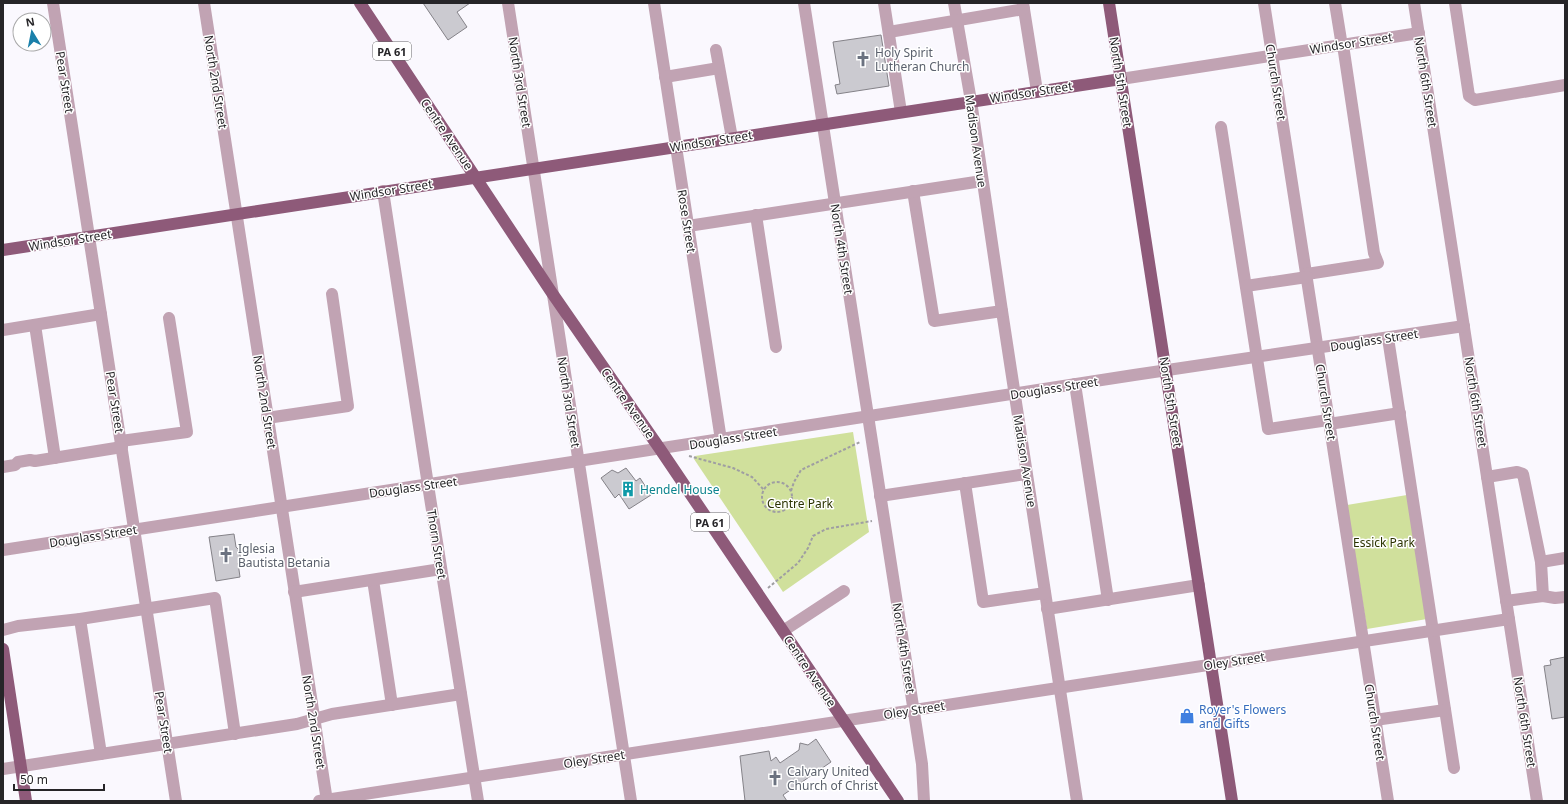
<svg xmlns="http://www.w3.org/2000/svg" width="1568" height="804" font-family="'Noto Sans',sans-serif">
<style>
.green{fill:#d0e09c}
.building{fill:#cbcad0;stroke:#848288}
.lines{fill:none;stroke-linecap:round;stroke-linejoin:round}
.path{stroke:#9f9ea2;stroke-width:2;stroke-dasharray:3 2;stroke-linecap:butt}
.minor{stroke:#c1a3b3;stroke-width:12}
.major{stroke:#8e5a79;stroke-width:12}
.labels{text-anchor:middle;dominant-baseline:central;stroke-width:3;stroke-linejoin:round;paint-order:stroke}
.shield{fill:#fff;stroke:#676668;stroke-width:1}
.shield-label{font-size:11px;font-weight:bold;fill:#262528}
.street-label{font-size:12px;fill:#262528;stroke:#fff}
.worship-label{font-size:12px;fill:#5b616d;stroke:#fff;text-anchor:start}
.culture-label{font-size:12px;fill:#0d838f;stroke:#fff;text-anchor:start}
.park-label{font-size:12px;fill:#2b3300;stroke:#fff}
.shop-label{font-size:12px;fill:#366cbe;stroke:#fff;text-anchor:start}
</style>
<rect width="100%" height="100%" fill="#faf8fe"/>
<!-- green -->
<g class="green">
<polygon points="853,432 869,532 783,592 694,459 695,456"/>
<polygon points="1407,495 1427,619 1367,629 1347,505"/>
</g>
<!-- building -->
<g class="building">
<polygon points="423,3 470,3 457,12 467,27 448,40"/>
<polygon points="881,35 889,86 837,94 835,85 840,84 833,42"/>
<polygon points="626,468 636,481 640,478 651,495 629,509 619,494 615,498 601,478 612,470 618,473"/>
<polygon points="234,534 236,547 239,550 241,560 238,563 240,577 216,581 209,537"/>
<polygon points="1565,657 1565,717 1552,719 1544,666 1551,665 1550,660"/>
<polygon points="816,739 831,762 783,795 787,801 745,801 740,756 769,751 771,761 776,757 780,763 799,750 800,743 808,745"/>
</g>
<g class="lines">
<!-- path -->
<g class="path">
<polyline points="689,456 733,468 752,477 764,490"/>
<circle cx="777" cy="497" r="15"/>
<polyline points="791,491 794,482 801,470 860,442"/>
<polyline points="768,588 798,563 808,548 813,536 826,529 872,521"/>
</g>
<!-- minor -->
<g class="minor">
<polyline points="53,3 176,801"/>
<polyline points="204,3 327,801"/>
<polyline points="508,3 631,801"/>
<polyline points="654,3 721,440"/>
<polyline points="804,3 922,764 924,801"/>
<polyline points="884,3 901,112"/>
<polyline points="954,3 971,101 1002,311 1077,801"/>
<polyline points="1023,3 1037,91"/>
<polyline points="1264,3 1388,801"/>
<polyline points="1414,3 1537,801"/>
<polyline points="1455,3 1469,96 1475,100 1565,85"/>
<polyline points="889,32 1024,9"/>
<polyline points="716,50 732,138"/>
<polyline points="665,77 719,68"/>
<polyline points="1121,79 1419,33"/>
<polyline points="1221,127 1268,429 1328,420"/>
<polyline points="383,191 428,485 478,801"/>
<polyline points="913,191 934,321 1002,311"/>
<polyline points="756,215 776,347"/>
<polyline points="688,226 982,181"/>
<polyline points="1307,274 1378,263 1374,253 1343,45 1341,40 1335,3"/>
<polyline points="1246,286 1307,277"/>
<polyline points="35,325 55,458"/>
<polyline points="3,330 101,314"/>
<polyline points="1388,338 1454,768"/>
<polyline points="1075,384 1108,600"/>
<polyline points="267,418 348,406 332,294"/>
<polyline points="1329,424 1400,413"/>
<polyline points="121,441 187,432 169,318"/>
<polyline points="3,467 15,465 18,462 30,460 35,461 122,447"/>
<polyline points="1487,477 1517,472 1523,474 1541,562 1543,596 1506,601"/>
<polyline points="965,483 983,602 1045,593"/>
<polyline points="880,496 1026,474"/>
<polyline points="3,550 1134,375 1464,326"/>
<polyline points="1541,562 1565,558"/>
<polyline points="373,580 392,705"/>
<polyline points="294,592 441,569"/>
<polyline points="1543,596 1555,598 1565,597"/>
<polyline points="1047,609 1199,585"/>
<polyline points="80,619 101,754"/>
<polyline points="3,630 18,626 80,619 215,598 235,734"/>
<polyline points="783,631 844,591"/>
<polyline points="1375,720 1445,710"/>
<polyline points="3,769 297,724 332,714 461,694"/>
<polyline points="319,801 1509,619"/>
</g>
<!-- major -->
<g class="major">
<polyline points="360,3 552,293 660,449 898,801"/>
<polyline points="1109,3 1232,801"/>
<polyline points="3,250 1121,79"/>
<polyline points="3,649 26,801"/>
</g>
</g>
<!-- icons -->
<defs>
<g id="church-bare" transform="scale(1.2)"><path d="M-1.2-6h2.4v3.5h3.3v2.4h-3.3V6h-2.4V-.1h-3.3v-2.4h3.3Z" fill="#6b7280" stroke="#fff" stroke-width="2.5" paint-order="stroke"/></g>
<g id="building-bare" transform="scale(1.2)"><path d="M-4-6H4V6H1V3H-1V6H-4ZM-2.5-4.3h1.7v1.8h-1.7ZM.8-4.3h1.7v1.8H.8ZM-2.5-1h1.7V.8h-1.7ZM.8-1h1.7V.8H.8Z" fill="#0f9aa8" stroke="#fff" stroke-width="2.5" paint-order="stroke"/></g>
<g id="shop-bare" transform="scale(1.2)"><path d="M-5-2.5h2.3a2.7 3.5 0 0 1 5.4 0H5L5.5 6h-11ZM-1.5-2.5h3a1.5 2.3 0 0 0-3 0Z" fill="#3f7fe0" stroke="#fff" stroke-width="2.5" paint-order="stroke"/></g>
</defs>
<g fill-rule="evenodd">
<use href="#church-bare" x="863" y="59"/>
<use href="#building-bare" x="628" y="489"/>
<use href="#church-bare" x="226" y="555"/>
<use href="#shop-bare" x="1187" y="716"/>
<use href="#church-bare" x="775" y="778"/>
</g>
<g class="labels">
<!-- shield labels -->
<g class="shield">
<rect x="373" y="42" width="38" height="18" rx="3"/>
<rect x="691" y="513" width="38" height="18" rx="3"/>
</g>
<g class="shield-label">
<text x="392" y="51">PA 61</text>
<text x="710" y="522">PA 61</text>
</g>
<!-- street labels -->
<g class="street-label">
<text transform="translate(1351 43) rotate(-9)">Windsor Street</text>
<text transform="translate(65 82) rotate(81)">Pear Street</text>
<text transform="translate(216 82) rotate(81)">North 2nd Street</text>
<text transform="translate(520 82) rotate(81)">North 3rd Street</text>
<text transform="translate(1121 82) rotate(81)">North 5th Street</text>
<text transform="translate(1276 82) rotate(81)">Church Street</text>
<text transform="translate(1426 82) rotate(81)">North 6th Street</text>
<text transform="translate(1031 92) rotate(-9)">Windsor Street</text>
<text transform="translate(447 134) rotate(56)">Centre Avenue</text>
<text transform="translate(711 141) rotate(-9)">Windsor Street</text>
<text transform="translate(976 141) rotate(82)">Madison Avenue</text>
<text transform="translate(391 190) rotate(-9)">Windsor Street</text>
<text transform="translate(687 221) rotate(81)">Rose Street</text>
<text transform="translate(70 240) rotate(-9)">Windsor Street</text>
<text transform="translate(842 249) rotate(81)">North 4th Street</text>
<text transform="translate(1374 340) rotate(-9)">Douglass Street</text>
<text transform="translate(1054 388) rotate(-9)">Douglass Street</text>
<text transform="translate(115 402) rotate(81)">Pear Street</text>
<text transform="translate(265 402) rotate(81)">North 2nd Street</text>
<text transform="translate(569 402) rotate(81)">North 3rd Street</text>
<text transform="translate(1171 402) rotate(81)">North 5th Street</text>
<text transform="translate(1326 402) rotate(81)">Church Street</text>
<text transform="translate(1476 402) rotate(81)">North 6th Street</text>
<text transform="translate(628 403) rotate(55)">Centre Avenue</text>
<text transform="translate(733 438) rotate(-9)">Douglass Street</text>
<text transform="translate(1025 461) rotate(81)">Madison Avenue</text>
<text transform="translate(413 487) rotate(-8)">Douglass Street</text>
<text transform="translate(93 536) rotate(-9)">Douglass Street</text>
<text transform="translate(437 544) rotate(81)">Thorn Street</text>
<text transform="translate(904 648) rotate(81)">North 4th Street</text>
<text transform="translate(1234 661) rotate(-9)">Oley Street</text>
<text transform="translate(810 671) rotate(56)">Centre Avenue</text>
<text transform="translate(914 710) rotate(-9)">Oley Street</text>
<text transform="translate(164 722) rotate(81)">Pear Street</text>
<text transform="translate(314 722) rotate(81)">North 2nd Street</text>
<text transform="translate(1375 722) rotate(81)">Church Street</text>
<text transform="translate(1525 722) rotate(81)">North 6th Street</text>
<text transform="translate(594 759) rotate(-9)">Oley Street</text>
</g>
<!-- worship labels -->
<g class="worship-label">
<text x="875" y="52">Holy Spirit<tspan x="875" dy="14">Lutheran Church</tspan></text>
<text x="238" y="548">Iglesia<tspan x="238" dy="14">Bautista Betania</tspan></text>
<text x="787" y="771">Calvary United<tspan x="787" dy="14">Church of Christ</tspan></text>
</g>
<!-- culture labels -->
<g class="culture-label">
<text x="640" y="489">Hendel House</text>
</g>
<!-- park labels -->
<g class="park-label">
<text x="800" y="503">Centre Park</text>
<text x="1384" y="542">Essick Park</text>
</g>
<!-- shop labels -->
<g class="shop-label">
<text x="1199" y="709">Royer's Flowers<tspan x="1199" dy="14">and Gifts</tspan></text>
</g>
</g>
<!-- border -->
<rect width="1568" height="804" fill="none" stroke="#262528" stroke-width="8"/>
<!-- north arrow -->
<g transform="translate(32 32) rotate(350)"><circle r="19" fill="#ffffff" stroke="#a8a8a9"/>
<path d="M0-3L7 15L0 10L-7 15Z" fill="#1a80aa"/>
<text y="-6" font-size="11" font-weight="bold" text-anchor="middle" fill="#262528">N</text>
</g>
<!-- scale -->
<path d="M14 784v6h90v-6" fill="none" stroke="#262528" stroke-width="2"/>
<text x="20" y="784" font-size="12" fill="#262528" stroke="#ffffff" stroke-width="3" paint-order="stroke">50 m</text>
</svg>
